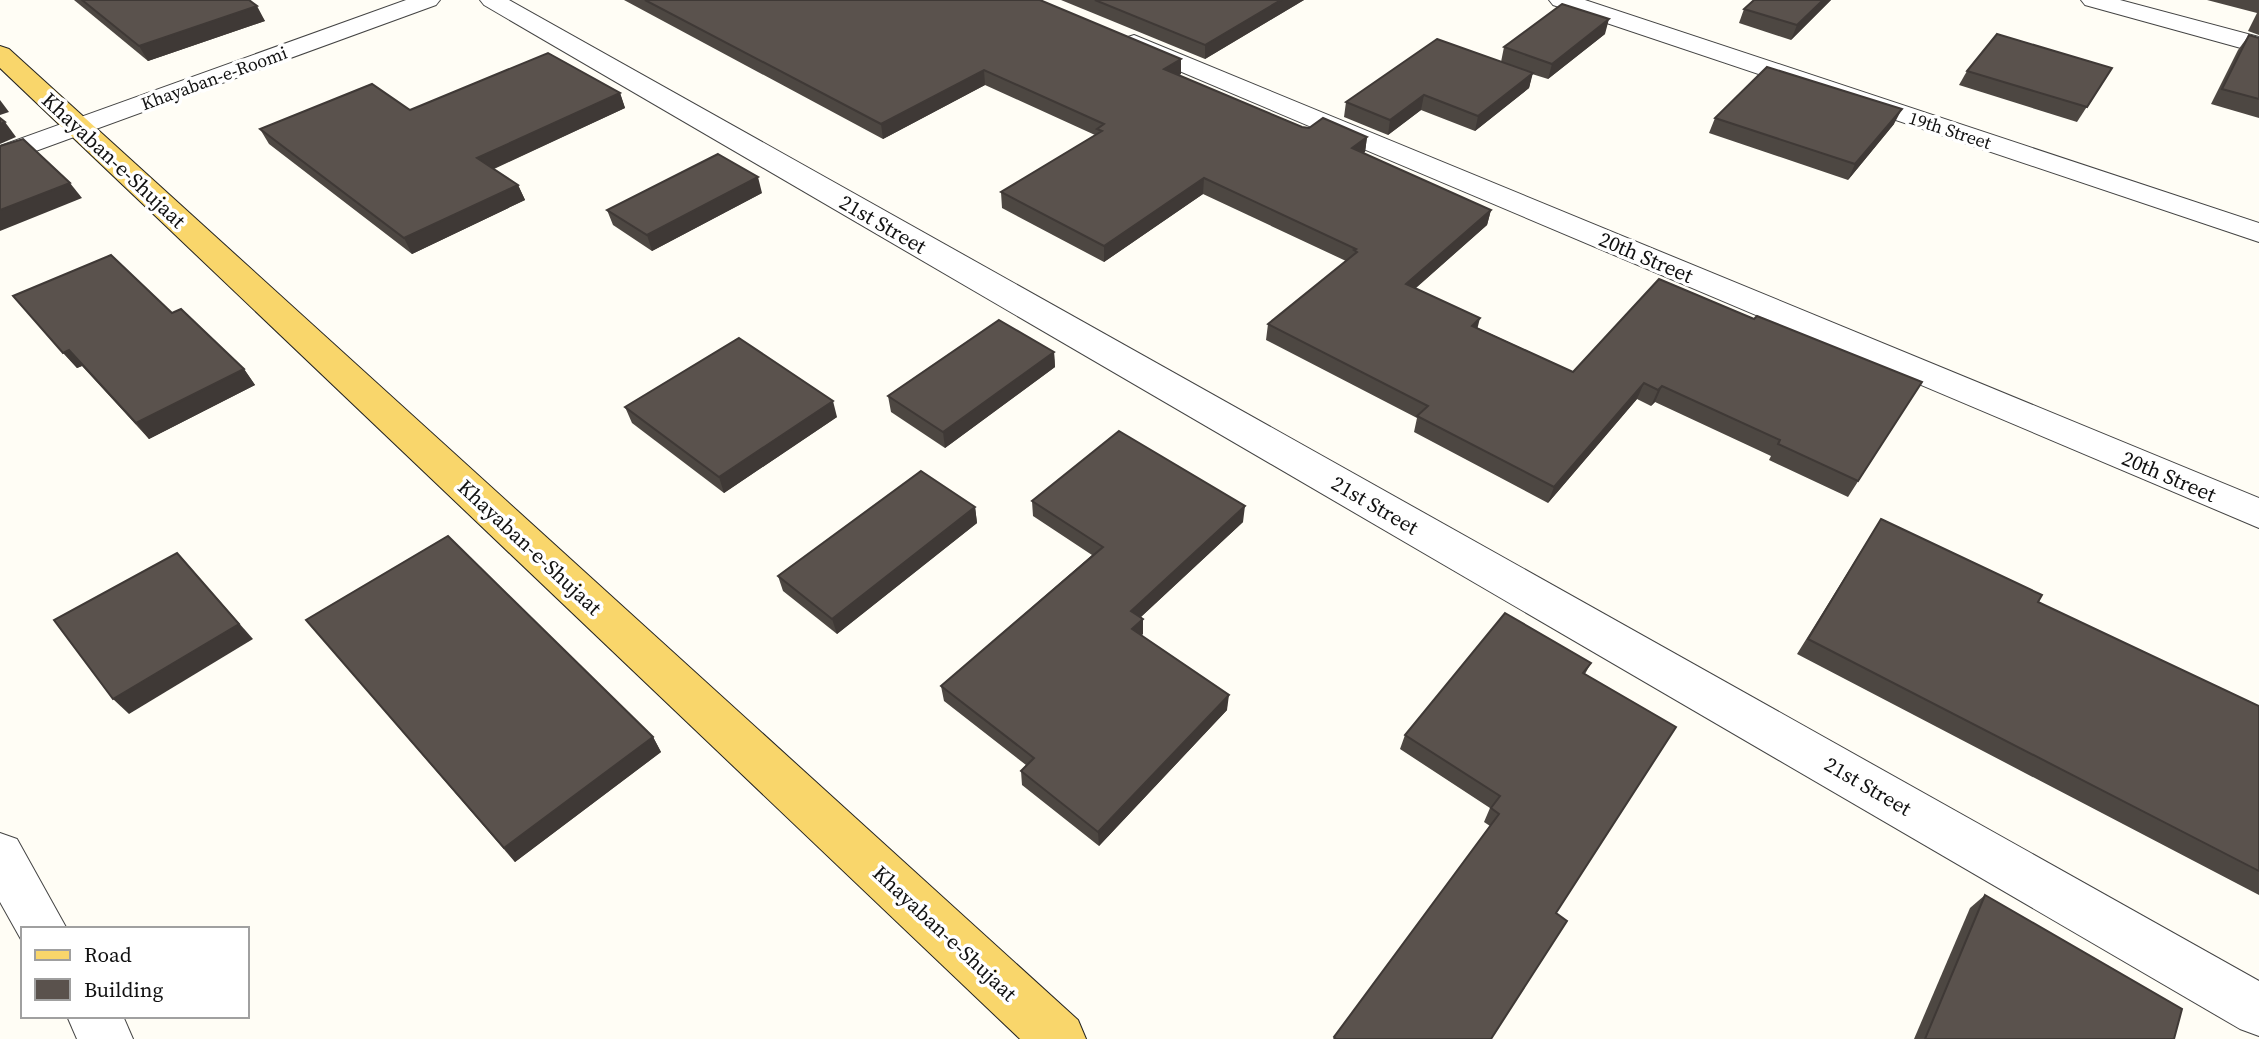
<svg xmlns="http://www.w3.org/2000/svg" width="2259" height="1039" font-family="'Source Serif 4',serif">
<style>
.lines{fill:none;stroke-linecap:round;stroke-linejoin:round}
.minor-casing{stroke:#444;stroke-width:2}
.major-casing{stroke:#222;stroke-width:2}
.minor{fill:#fff;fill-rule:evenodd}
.major{fill:#f9d66b;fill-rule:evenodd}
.wall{fill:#4d4742}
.shaded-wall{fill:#3f3936}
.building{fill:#5a524d;stroke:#3f3936;stroke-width:2}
.labels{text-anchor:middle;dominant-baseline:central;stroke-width:7;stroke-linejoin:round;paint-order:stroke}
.far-street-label{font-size:18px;fill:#111;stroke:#fff}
.street-label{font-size:21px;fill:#111;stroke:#fff}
</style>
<rect width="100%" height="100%" fill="#fffdf5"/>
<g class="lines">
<!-- minor casing -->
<g class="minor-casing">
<g id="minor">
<polygon points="406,0 440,0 436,5 0,164 0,146"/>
<polygon points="480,0 509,0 2259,981 2259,1036 2240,1029 484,5"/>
<polygon points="1549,0 1585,0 2259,223 2259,242 1553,5"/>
<polygon points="2081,0 2120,0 2259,37 2259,53 2085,5"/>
<polygon points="1134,35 2259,498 2259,528 1125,48 1121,43 1125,38"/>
<polygon points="0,833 17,839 67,929 23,929 23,943 0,902"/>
<polygon points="67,1016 123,1016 133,1039 77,1039"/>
</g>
</g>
<!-- major casing -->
<g class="major-casing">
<polygon id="major" points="0,46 9,49 1078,1020 1086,1039 1020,1039 0,68"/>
</g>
<!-- minor -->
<use href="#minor" class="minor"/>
<!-- major -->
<use href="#major" class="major"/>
</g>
<!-- wall -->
<g class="wall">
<polygon points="74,0 249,0 265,21 148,61"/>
<polygon points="624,0 1040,0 1181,74 1178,75 1302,127 1367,137 1365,152 1363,153 1491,210 1487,225 1416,288 1478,328 1573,372 1754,319 1922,382 1848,497 1769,460 1771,456 1655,402 1651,406 1637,399 1548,503 1414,432 1417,418 1266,340 1268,324 1346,261 1203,194 1104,262 1002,208 1001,192 1095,135 985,85 883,139"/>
<polygon points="1061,0 1304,0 1205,59"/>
<polygon points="1754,0 1831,0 1791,40 1739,23 1744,9"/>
<polygon points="2207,0 2259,0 2259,35 2248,31 2257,13"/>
<polygon points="1605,34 1548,79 1532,74 1529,88 1475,131 1421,110 1388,135 1344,117 1346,102 1501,62 1504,47"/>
<polygon points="2249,35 2259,38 2259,118 2211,104 2238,50"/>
<polygon points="2112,68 2077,122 1959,85 1967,71"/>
<polygon points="620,93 625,108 494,169 518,185 525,200 412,254 269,144 260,129 410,110"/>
<polygon points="1715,118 1894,124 1848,180 1709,133"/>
<polygon points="762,193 652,251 613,225 607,210"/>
<polygon points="13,296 172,313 244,369 255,385 149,439 82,366 77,368"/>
<polygon points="1054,352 1055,367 945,448 891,412 888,396"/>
<polygon points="625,407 837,417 724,493 632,423"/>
<polygon points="1032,501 1243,522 1141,617 1143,619 1143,634 1141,635 1227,710 1099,846 1022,785 1021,771 1026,765 944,701 941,686 1092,555 1033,516"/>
<polygon points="975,507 977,523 837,634 783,591 778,576"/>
<polygon points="1881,519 2038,602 2259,706 2259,895 1797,654"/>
<polygon points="306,620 653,737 661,752 515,862"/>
<polygon points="1591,663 1585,674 1556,913 1491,1039 1333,1039 1490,826 1484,822 1490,808 1400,749 1405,735"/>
<polygon points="1985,895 2174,1039 1914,1039 1970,908"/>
</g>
<!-- shaded-wall -->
<g class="shaded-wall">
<polygon points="1281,0 1304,0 1205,59 1205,45"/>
<polygon points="1823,0 1831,0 1791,40 1797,25"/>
<polygon points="257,6 265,21 148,61 139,46"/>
<polygon points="1609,19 1605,34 1548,79 1552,64"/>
<polygon points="1181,59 1181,74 1164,84 1164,69"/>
<polygon points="984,70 985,85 883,139 881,124"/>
<polygon points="1533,73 1529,88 1475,131 1478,116"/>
<polygon points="620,93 625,108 484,173 477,158"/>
<polygon points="1424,95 1421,110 1388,135 1390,120"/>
<polygon points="0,100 9,112 0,115"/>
<polygon points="1902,109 1894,124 1848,180 1855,164"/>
<polygon points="5,122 16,137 0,144 0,124"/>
<polygon points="1367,137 1365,152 1349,164 1352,148"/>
<polygon points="758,177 762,193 652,251 647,235"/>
<polygon points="1204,178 1203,194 1104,262 1104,246"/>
<polygon points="70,183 82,198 0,231 0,210"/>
<polygon points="518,185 525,200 412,254 404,238"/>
<polygon points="1491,210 1487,225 1403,299 1406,284"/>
<polygon points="1480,318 1476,334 1472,326"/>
<polygon points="69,350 82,366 77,368 63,353"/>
<polygon points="1054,352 1055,367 945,448 943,432"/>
<polygon points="244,369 255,385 149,439 136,423"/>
<polygon points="1644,383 1637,399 1548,503 1554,487"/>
<polygon points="1662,386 1655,402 1651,406 1658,390"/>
<polygon points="833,401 837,417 724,493 719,477"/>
<polygon points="1245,506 1243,522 1131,626 1131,611"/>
<polygon points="975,507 977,523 837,634 832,619"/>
<polygon points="177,553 253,639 129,714 113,699"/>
<polygon points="1143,619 1143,634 1132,644 1132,629"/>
<polygon points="1229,695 1227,710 1099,846 1098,832"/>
<polygon points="653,737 661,752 515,862 504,848"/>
</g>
<!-- building -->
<g class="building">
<polygon points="82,0 249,0 257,6 139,46"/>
<polygon points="645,0 1040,0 1181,59 1164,69 1302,127 1309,128 1323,118 1367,137 1352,148 1491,210 1406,284 1480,318 1472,326 1573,372 1659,279 1754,319 1757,316 1922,382 1858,481 1778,444 1780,440 1662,386 1658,390 1644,383 1554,487 1417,416 1428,406 1268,324 1357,252 1354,250 1356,249 1204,178 1104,246 1001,192 1102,131 1097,129 1104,124 984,70 881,124"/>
<polygon points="1095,0 1281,0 1205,45"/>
<polygon points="1754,0 1823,0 1797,25 1744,9"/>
<polygon points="1562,4 1609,19 1552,64 1504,47"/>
<polygon points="1997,34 2112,68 2087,107 1967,71"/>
<polygon points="2249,35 2259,38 2259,99 2222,89"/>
<polygon points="1437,39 1533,73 1478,116 1424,95 1390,120 1346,102"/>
<polygon points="548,53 620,93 477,158 518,185 404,238 260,129 372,84 410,110"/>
<polygon points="1767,67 1902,109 1855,164 1715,118"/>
<polygon points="0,118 5,122 0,124"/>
<polygon points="23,139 70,183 0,210 0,146"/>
<polygon points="718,154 758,177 647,235 607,210"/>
<polygon points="111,255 172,313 181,309 244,369 136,423 69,350 63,353 13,296"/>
<polygon points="999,320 1054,352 943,432 888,396"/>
<polygon points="739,338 833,401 719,477 625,407"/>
<polygon points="1119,431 1245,506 1131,611 1143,619 1132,629 1229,695 1098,832 1021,771 1034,758 941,686 1103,547 1032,501"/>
<polygon points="921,471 975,507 832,619 778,576"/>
<polygon points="1881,519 2042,595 2038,602 2259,706 2259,871 1808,639"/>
<polygon points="448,536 653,737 504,848 306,620"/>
<polygon points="177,553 239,624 113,699 54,620"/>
<polygon points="1505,613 1591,663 1583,673 1676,727 1556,913 1567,921 1491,1039 1336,1039 1334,1037 1499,814 1491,808 1500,796 1405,735"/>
<polygon points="1985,895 2182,1009 2174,1039 1925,1039"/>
</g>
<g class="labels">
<!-- far-street labels -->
<g class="far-street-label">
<text transform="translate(214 78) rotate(-20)">Khayaban-e-Roomi</text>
<text transform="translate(1950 130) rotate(18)">19th Street</text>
</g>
<!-- street labels -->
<g class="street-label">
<text transform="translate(114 160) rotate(43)">Khayaban-e-Shujaat</text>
<text transform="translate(883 224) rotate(30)">21st Street</text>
<text transform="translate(1646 257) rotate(23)">20th Street</text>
<text transform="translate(2169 476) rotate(23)">20th Street</text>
<text transform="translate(1375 505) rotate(30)">21st Street</text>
<text transform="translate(530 547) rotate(43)">Khayaban-e-Shujaat</text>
<text transform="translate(1868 786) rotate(30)">21st Street</text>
<text transform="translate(945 933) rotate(43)">Khayaban-e-Shujaat</text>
</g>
</g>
<!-- legend -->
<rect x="21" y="927" width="228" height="91" fill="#ffffff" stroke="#a0a0a0" stroke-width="2"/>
<rect x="35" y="950" width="35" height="10" fill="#f9d66b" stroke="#a0a0a0" stroke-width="2"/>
<text x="84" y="962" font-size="21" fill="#111111">Road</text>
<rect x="35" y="979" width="35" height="21" fill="#5a524d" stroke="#a0a0a0" stroke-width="2"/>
<text x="84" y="997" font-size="21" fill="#111111">Building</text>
</svg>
